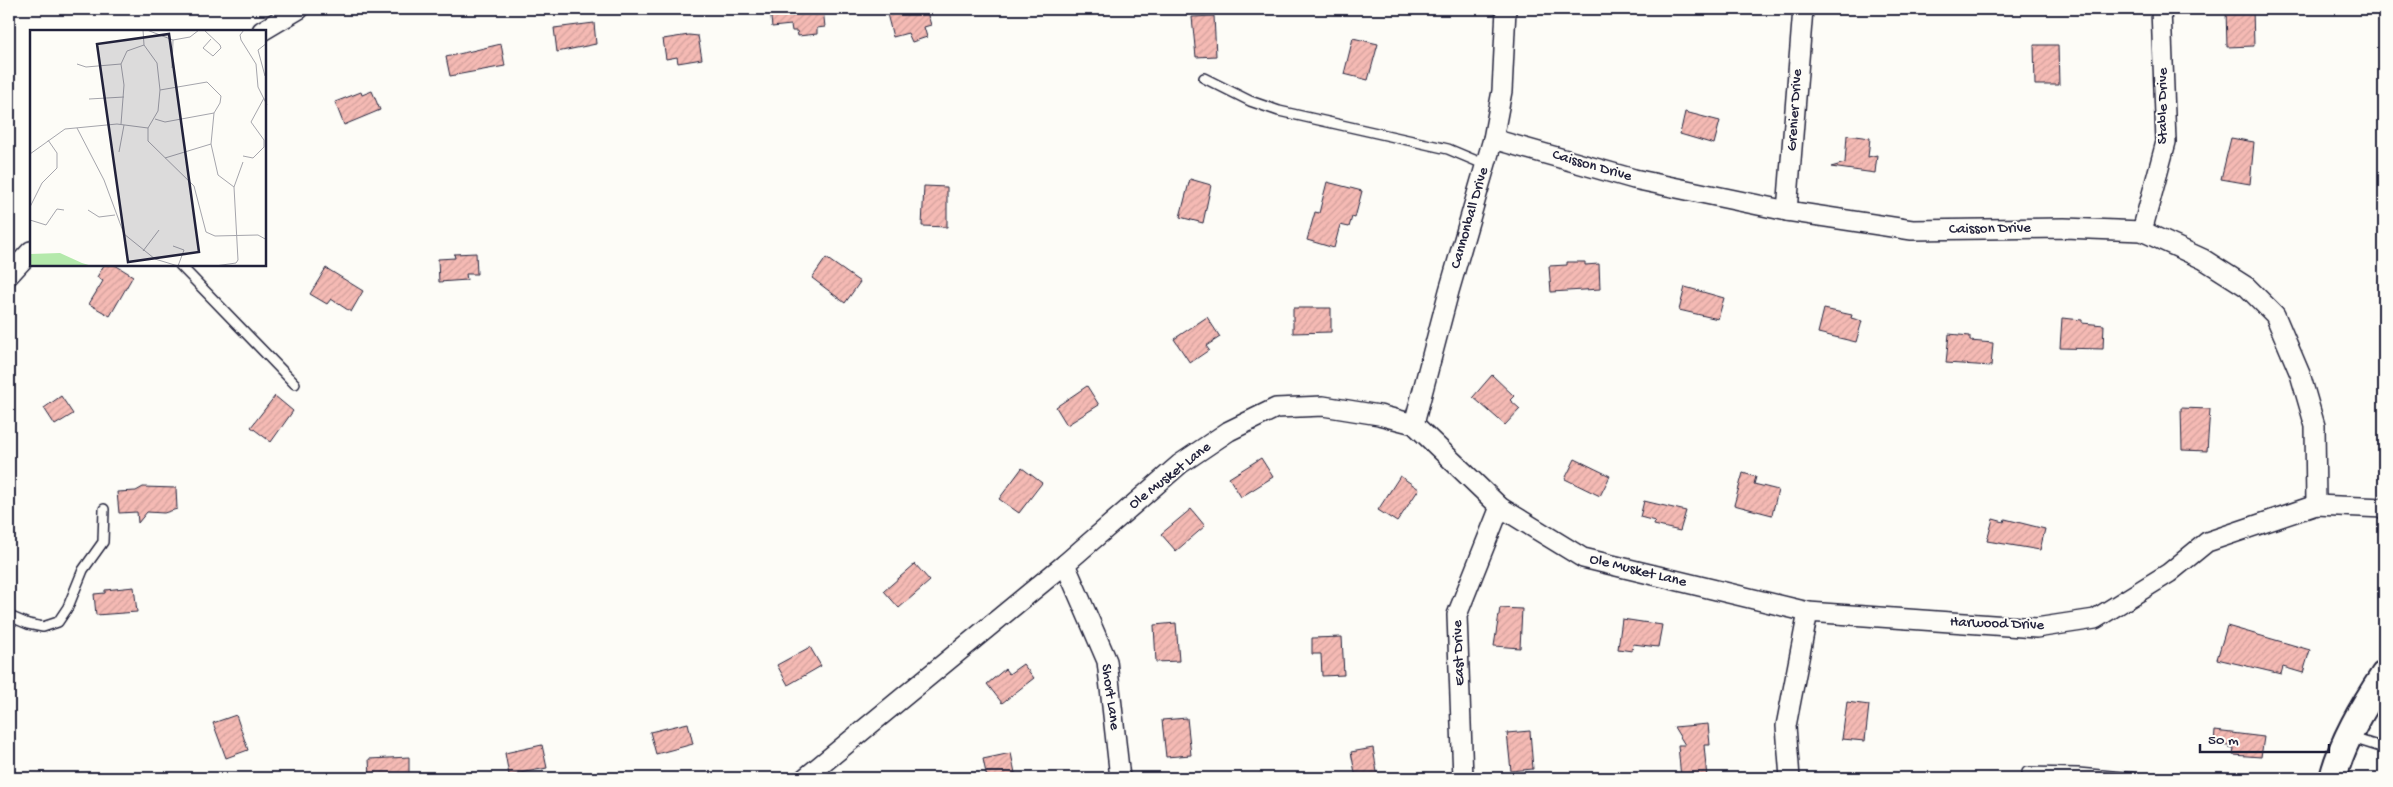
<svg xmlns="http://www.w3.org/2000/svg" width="2393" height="787" font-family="'Gochi Hand',sans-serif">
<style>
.building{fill:url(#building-hatch);stroke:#22223b}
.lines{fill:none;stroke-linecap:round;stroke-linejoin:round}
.lane-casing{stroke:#22223b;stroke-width:12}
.street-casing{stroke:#22223b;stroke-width:22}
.secondary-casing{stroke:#22223b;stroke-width:30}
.lane{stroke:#fdfcf7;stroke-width:9}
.street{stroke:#fdfcf7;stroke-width:19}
.secondary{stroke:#fdfcf7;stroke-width:26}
.labels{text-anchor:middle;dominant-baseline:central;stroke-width:4;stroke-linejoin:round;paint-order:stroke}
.street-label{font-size:15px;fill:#22223b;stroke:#fdfcf7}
.inset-road{fill:none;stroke:#a5a5ac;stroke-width:1}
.view{fill:#22223b;fill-opacity:0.15;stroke:#22223b;stroke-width:2.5}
.inset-edge{fill:none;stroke:#22223b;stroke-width:2.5}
</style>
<defs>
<pattern id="building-hatch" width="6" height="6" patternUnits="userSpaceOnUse" patternTransform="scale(1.25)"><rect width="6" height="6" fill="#f5bab4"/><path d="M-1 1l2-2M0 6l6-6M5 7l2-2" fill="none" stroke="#d2a09c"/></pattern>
</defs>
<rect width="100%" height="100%" fill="#fdfcf7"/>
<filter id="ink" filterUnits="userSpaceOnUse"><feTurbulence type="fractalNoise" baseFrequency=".02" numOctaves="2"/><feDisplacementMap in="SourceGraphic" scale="10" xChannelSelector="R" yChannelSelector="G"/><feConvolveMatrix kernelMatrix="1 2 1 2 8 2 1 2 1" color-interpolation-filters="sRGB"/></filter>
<g filter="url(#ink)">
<!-- building -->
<g class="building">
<polygon points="770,9 823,9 825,27 817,28 817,34 798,36 797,31 792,31 791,25 772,27"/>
<polygon points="905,9 926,9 931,25 924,27 927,37 912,42 908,33 893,37 887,14"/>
<polygon points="2226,9 2253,9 2254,46 2227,47"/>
<polygon points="1214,16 1216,56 1196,57 1192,17"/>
<polygon points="594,23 596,44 557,52 554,28"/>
<polygon points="689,35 698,36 702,59 678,63 677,57 666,59 663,39"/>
<polygon points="1353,38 1378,44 1368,80 1344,74"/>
<polygon points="501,44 505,66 450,76 446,57"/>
<polygon points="2034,45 2058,45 2059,85 2035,85"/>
<polygon points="372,91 380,110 344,125 335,102 361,92 362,95"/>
<polygon points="1685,112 1720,121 1714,144 1680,134"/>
<polygon points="1847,135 1870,138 1868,157 1877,155 1875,173 1831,167 1845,163"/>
<polygon points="2231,138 2254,142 2250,184 2221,179"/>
<polygon points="1190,179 1211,185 1203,223 1180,217"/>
<polygon points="1327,182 1362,191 1355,218 1352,217 1349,227 1340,225 1334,248 1307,240 1315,212 1319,213"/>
<polygon points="924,186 947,187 947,227 922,226"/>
<polygon points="476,253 477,274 466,274 467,280 439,282 438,259 455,258 454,254"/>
<polygon points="826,258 860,282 845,303 812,278"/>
<polygon points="1567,262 1585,262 1585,265 1599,264 1600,289 1551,292 1549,266 1567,265"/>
<polygon points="104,265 115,265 133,276 110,316 89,304 103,281 97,277"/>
<polygon points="326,268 363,291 351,312 331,299 327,304 310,294"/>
<polygon points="1685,287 1724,298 1718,319 1679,310"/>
<polygon points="1293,308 1331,308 1331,332 1293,333"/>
<polygon points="1824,309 1852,315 1851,318 1862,321 1856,342 1818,333"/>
<polygon points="1207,317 1220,337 1206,346 1209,350 1190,363 1174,339"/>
<polygon points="2062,318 2082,320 2082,323 2104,325 2103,349 2060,348"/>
<polygon points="1949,334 1970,336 1970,341 1993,343 1991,366 1946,363"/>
<polygon points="1492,375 1514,396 1510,400 1520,409 1505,425 1473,397"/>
<polygon points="1087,386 1099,405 1067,425 1056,407"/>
<polygon points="61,396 73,414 55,425 44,408"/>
<polygon points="275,396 293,411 271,442 251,427"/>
<polygon points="2181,408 2210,409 2207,451 2182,450"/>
<polygon points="1261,458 1273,477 1241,497 1229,478"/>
<polygon points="1575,459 1610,476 1600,496 1565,479"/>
<polygon points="1022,468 1042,483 1019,513 999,499"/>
<polygon points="1743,473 1756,477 1754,484 1778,490 1772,515 1734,505"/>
<polygon points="1400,476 1419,489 1397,522 1378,510"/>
<polygon points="143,487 176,488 177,509 164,513 147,512 138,523 137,512 119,513 117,492 136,491"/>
<polygon points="1644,501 1686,511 1680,531 1654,525 1655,521 1640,517"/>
<polygon points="1191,509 1205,526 1176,551 1161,534"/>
<polygon points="1993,519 2004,522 2005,519 2045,529 2040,550 1987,541"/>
<polygon points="915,564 930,581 899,608 884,591"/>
<polygon points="134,587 137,612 96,615 94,594 105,593 105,590"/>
<polygon points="1500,608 1522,609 1520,648 1494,646"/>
<polygon points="1622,619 1662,625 1658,647 1633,644 1632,651 1618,649"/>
<polygon points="1176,623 1179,661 1156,662 1154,625"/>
<polygon points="2227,626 2310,650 2303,673 2283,667 2281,674 2217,659"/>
<polygon points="1342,637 1344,675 1322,676 1321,654 1312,654 1312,638"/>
<polygon points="810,647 821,666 788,685 777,665"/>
<polygon points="1023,664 1034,678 1002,703 987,684 1005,669 1009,674"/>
<polygon points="1847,702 1869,705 1865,741 1842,739"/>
<polygon points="236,715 248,750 226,758 213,723"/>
<polygon points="1187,718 1191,755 1166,757 1162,720"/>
<polygon points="688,723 693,744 656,754 650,732"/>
<polygon points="1708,724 1710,745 1704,745 1707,778 1681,778 1678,745 1685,745 1674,727"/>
<polygon points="1530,731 1533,769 1511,771 1507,733"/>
<polygon points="2215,731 2264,737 2261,757 2233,755 2234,749 2229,748 2230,746 2214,745"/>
<polygon points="542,745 547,768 509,775 505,753"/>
<polygon points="1373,748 1378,778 1356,778 1351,752"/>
<polygon points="1011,753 1016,778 987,778 983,759"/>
<polygon points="409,757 409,778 370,778 369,759"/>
</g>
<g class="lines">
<!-- lane casing -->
<g class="lane-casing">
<g id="lane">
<polyline points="1204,78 1250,101 1279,111 1448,149 1486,165"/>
<polyline points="180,265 295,384"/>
<polyline points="9,616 28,624 43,627 58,622 68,607 83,570 103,542 104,509"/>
<polyline points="2349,737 2384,748"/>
<polyline points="2027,772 2078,773 2135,778"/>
</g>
</g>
<!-- street casing -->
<g class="street-casing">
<g id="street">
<polyline points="262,31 299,9"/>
<polyline points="1493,139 1634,179 1787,211 1912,230 2064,228 2142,231 2203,259 2247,287 2275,315 2300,374 2315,426 2316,505"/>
<polyline points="1787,211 1803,9"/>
<polyline points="2142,231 2166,142 2161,9"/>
<polyline points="9,275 31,251"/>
<polyline points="1414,424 1449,291 1493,139 1502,91 1506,9"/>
<polyline points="1065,564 1107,661 1120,778"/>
<polyline points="805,778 1065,564 1180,464 1229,431 1276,408 1323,406 1379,415 1414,424 1500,507 1583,558 1808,612"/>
<polyline points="1463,778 1457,615 1500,507"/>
<polyline points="1790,778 1786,726 1808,612 2036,628 2095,619 2169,573 2207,542 2316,505 2384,508"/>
</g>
</g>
<!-- secondary casing -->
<g class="secondary-casing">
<path id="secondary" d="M2333 778C2342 742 2363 707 2384 675"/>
</g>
<!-- lane -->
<use href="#lane" class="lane"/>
<!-- street -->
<use href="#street" class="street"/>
<!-- secondary -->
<use href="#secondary" class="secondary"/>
</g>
</g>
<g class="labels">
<!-- street labels -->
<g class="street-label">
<text transform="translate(2163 106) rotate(-90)">Stable Drive</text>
<text transform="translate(1795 110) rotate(-86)">Grenier Drive</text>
<text transform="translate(1592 166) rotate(16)">Caisson Drive</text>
<text transform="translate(1470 218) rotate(-74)">Cannonball Drive</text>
<text transform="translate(1990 229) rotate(-1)">Caisson Drive</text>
<text transform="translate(1170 476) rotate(-38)">Ole Musket Lane</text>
<text transform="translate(1638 571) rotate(14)">Ole Musket Lane</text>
<text transform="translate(1997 624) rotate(2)">Harwood Drive</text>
<text transform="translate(1459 653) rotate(-92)">East Drive</text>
<text transform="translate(1110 697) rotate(82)">Short Lane</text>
</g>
</g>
<!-- overview -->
<g transform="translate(30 30)">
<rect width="236" height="236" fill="#fdfcf7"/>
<path d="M30 223 52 233 62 236H0V224Z" fill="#b4e9ab"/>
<path class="inset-road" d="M113 0 114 15 127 33 130 60 177 52 191 66 190 73 184 83 181 114 188 145 204 157M117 0 143 10 160 7 169 0M174 0 190 15 191 18 183 26 173 18 181 9M214 0 210 5 211 10 226 34 228 57 237 75M47 34 56 37 91 34M142 38 143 10M235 46 228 20 237 13M130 60 128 81 118 98V111L164 156 176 202 185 206 228 205 237 210M59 69 94 67M125 89 135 92 184 83M91 94 94 55 91 34 97 21 114 15M47 98 74 150 94 204 125 229 148 236M89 122 94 95M0 124 35 99 87 94 118 98M213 126 223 128 234 117V110L221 92 234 68M135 128 181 114M0 177 12 153 27 138V123L18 110M58 180 69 187 85 185M0 190 16 195 27 179 34 180M143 216 154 220 148 236M113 221 129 200M185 236 206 233 208 230 204 157 213 132"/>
<path class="view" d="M139 4 169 222 98 232 67 14Z"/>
<rect width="236" height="236" class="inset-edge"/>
</g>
<!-- margin -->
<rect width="2393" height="787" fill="none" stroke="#fdfcf7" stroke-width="30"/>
<rect x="15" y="15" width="2363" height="757" fill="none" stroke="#22223b" stroke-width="2" filter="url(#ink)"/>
<!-- scale -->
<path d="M2200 744v8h129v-8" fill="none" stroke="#22223b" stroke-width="2.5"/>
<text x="2208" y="744" font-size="15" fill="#22223b" stroke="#fdfcf7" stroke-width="4" paint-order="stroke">50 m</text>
</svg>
